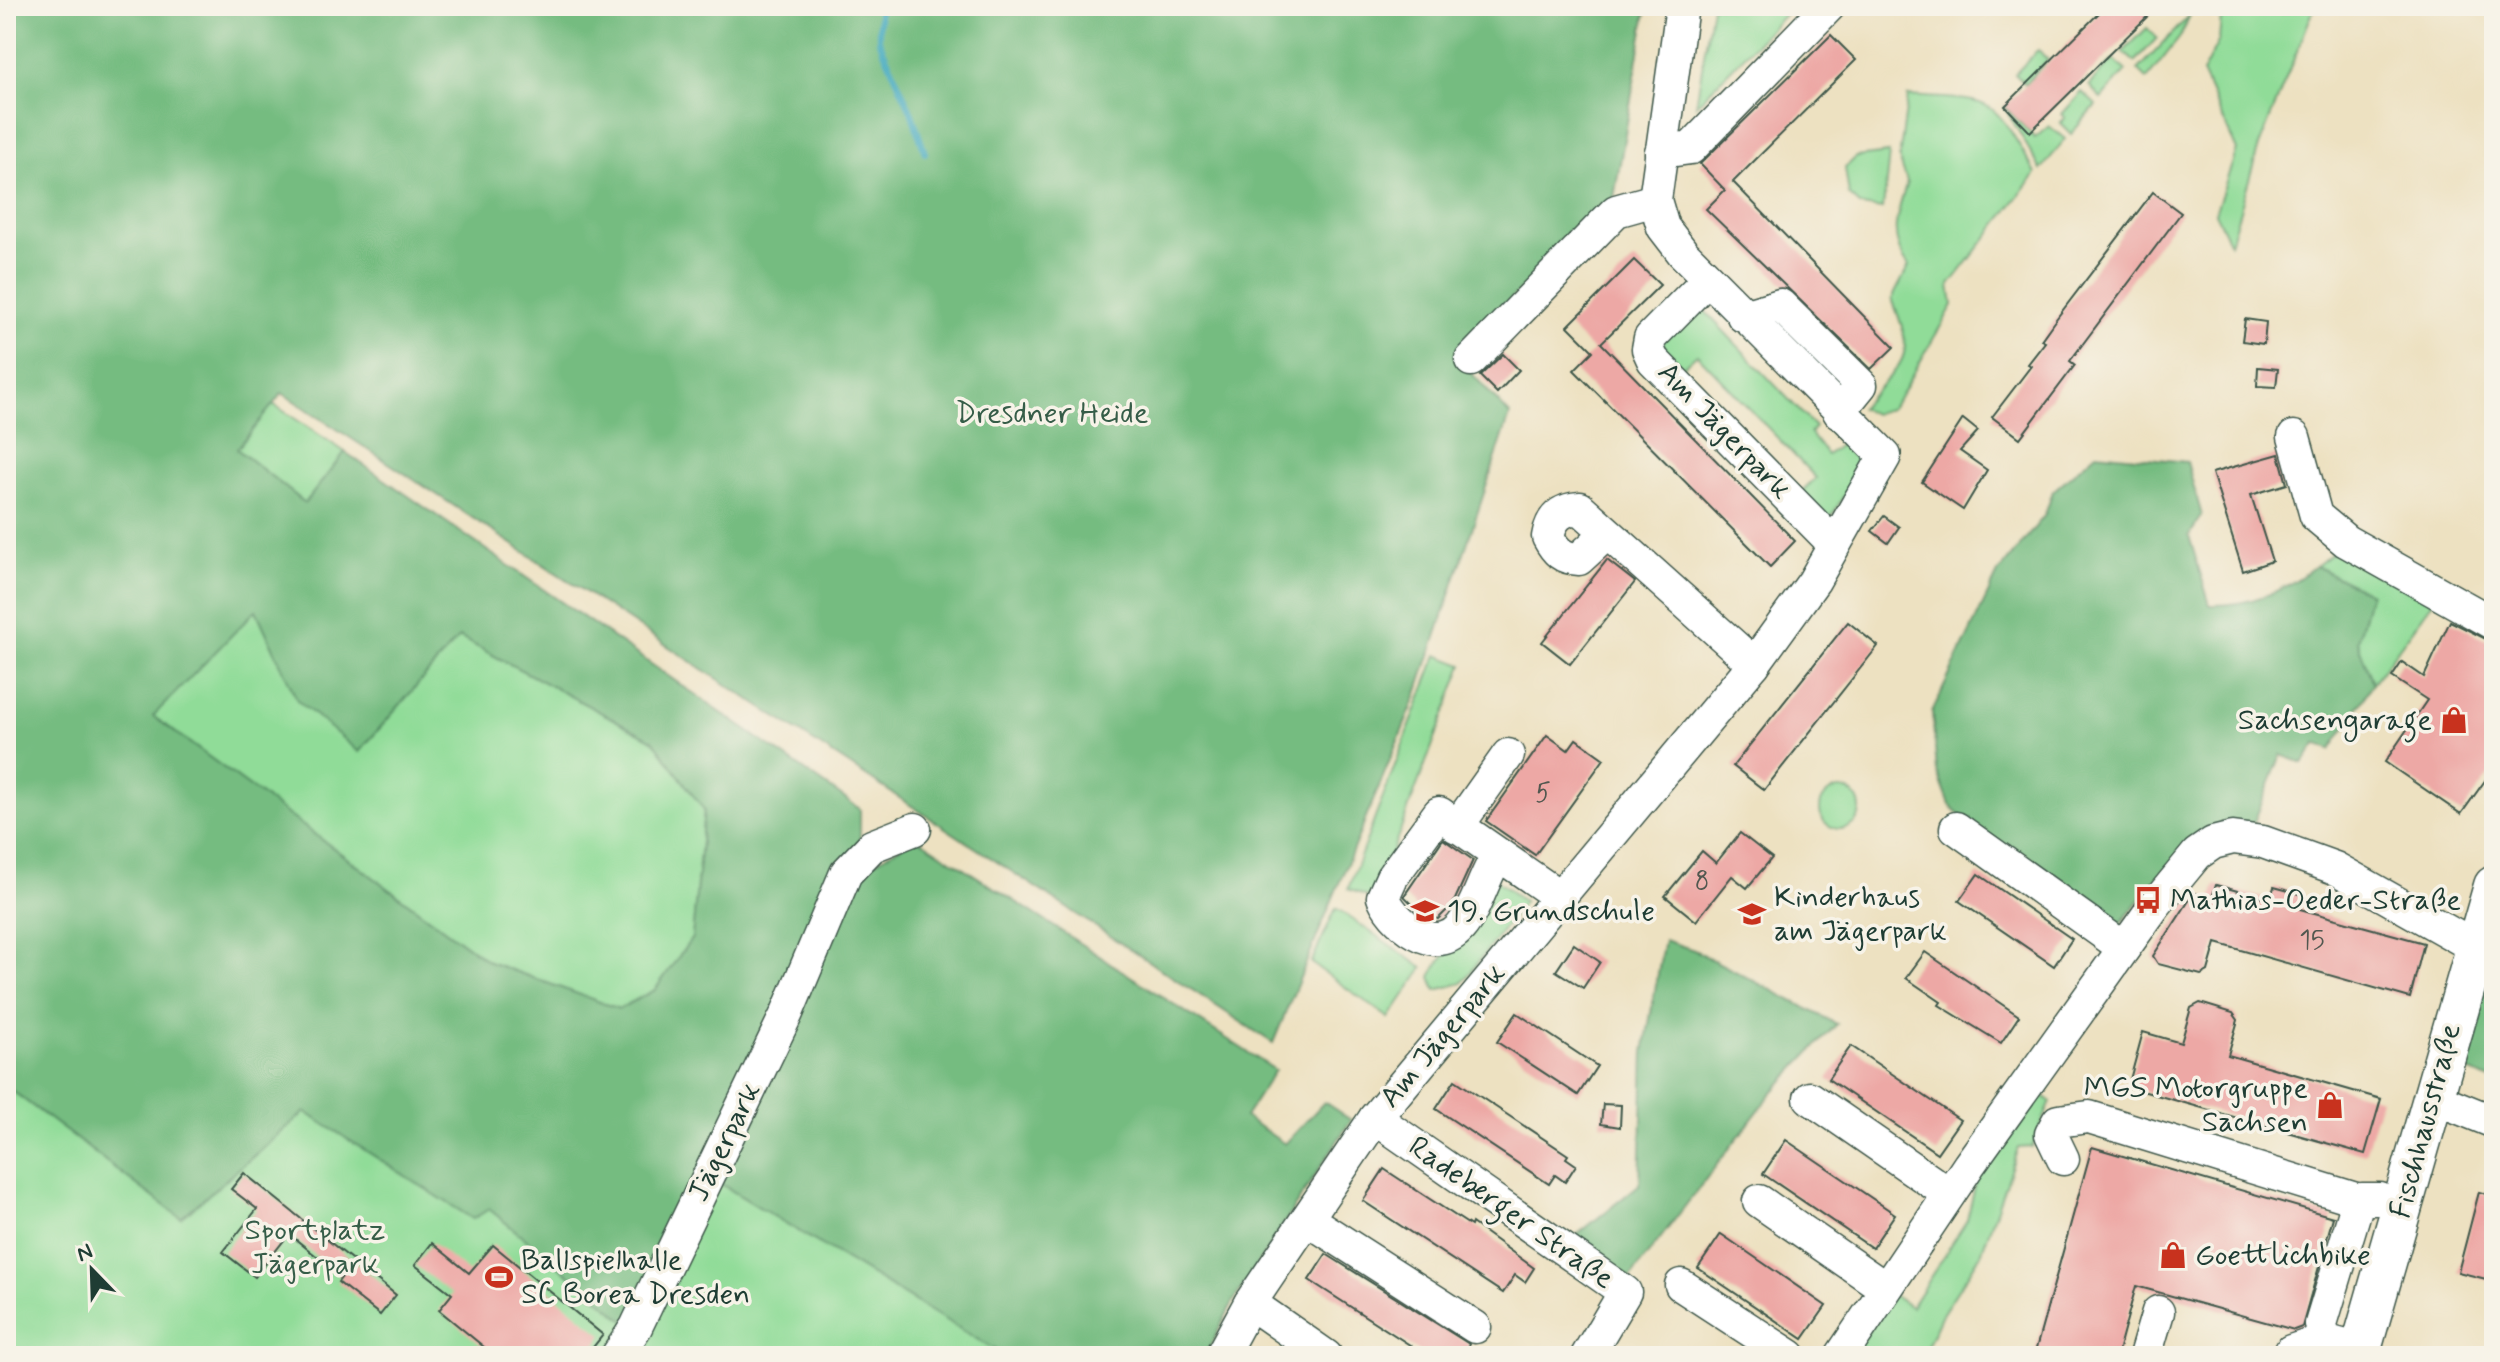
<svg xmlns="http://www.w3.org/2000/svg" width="2500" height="1362" font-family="Mynerve,sans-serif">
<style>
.green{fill:#90dc98;stroke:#588c66;stroke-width:2}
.forest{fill:#74bc80;stroke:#4a7c5a;stroke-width:2;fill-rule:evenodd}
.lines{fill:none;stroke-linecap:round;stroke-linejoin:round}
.stream{stroke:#3fa9bf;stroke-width:6}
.building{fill:#eda8a5}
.minor-casing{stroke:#3e5649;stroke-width:35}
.major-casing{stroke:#3e5649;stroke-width:43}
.minor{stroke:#fff;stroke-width:32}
.major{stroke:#fff;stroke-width:40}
.labels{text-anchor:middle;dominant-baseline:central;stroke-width:7;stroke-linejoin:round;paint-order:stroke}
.number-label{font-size:26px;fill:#525850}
.park-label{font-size:30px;fill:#365d48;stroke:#f7f3e8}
.street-label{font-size:30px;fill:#1f3d34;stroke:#f7f3e8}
.poi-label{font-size:30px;fill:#1f3d34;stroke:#f7f3e8;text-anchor:start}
</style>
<rect width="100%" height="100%" fill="#f7f3e8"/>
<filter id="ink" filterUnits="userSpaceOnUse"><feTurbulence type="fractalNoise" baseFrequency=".0125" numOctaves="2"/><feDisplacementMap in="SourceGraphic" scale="16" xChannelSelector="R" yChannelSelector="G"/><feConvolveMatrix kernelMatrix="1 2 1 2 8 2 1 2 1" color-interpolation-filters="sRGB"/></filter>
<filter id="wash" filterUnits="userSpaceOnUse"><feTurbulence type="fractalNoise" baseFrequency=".006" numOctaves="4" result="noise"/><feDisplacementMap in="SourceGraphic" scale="32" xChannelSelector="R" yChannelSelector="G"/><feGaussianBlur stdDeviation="1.8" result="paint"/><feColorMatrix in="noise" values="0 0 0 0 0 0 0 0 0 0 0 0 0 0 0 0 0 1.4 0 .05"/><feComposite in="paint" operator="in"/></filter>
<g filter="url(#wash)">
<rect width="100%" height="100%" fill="#ede1c1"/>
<!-- green -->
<g class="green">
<polygon points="1712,6 1777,6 1785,14 1696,105"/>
<polygon points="2222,6 2280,6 2282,13 2315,6 2259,146 2230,243 2215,213 2237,150 2202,73 2219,40"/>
<polygon points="2190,15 2180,37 2147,79 2138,70"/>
<polygon points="2147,28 2157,38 2135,62 2123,52"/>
<polygon points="2038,50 2048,60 2025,84 2015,74"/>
<polygon points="2114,59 2126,71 2101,99 2089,85"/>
<polygon points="2082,92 2096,105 2071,134 2060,123 2065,117 2062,114"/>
<path d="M1908 96C1999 101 1990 95 2036 174L1950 285 1953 305 1899 398 1890 409 1874 414 1860 408C1903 360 1918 363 1892 299L1909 266C1886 236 1898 213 1907 182L1899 158Z"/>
<polygon points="2004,106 2035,138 2049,126 2065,139 2041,170"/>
<polygon points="1889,153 1883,209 1861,206 1849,195 1845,168 1856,157"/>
<polygon points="1699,305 1815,427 1810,433 1827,455 1841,444 1825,427 1829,424 1857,457 1854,479 1825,527 1796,498 1816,478 1697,354 1675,374 1659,335"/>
<polygon points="273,404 345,452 305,503 236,449"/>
<polygon points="2342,546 2435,599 2373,683 2357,641 2370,593 2315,566"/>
<polygon points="256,609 297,700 359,751 459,637 653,740 704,809 692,938 655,990 619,1009 489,962 152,716"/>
<polygon points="1437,655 1463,665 1374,899 1348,889"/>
<circle cx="1840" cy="809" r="20"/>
<polygon points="1492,877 1524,902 1462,983 1436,990 1431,977 1435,968 1473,921"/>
<polygon points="1336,908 1423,968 1389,1018 1311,963"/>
<polygon points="6,1086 181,1218 305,1112 489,1208 628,1323 604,1356 6,1356"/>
<polygon points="2035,1089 2051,1102 2032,1147 2018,1148 1981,1254 1941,1316 1923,1356 1852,1356 1891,1294 1911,1307 1967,1220 1978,1174"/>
<polygon points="711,1178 1005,1356 633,1356"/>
</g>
<!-- forest -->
<g class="forest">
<path d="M6 6H1647L1614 198 1454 354 1510 415 1416 697 1273 1043 282 393 237 449 305 503 345 452 860 809V839L628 1323 489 1209 473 1219 305 1112 181 1218 6 1086ZM256 610 297 700 359 752 459 637 653 740 704 810 692 938 655 990 619 1009 489 962 153 716Z"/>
<path d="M2096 453 2187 462 2202 516 2189 536 2210 605C2250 606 2285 591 2315 566L2370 593 2357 641 2373 683 2331 750 2317 743 2303 763 2281 755 2252 827 2166 869 2115 930 1965 821 1950 805 1937 771 1932 712 1998 573 2045 515 2053 491Z"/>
<polygon points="916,837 1275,1070 1245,1117 1285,1144 1324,1102 1351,1120 1233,1302 1205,1356 1005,1356 711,1178 854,875"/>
<polygon points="1664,940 1694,950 1837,1024 1772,1093 1626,1283 1567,1243 1640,1184 1644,1052"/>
<polygon points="2494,943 2494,1081 2457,1067"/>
</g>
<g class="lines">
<!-- stream -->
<polyline class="stream" points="879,6 879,40 911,111 925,153"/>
</g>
<g id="blocks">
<!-- building -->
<g class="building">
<polygon points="2106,6 2158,6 2030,132 2005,106"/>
<polygon points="1831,35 1856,60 1733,182 1894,347 1871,369 1706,209 1725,190 1700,164"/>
<polygon points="2153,192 2181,213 2070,361 2075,365 2020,438 1992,417 2031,366 2028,364 2045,342 2041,340 2053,323"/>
<polygon points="1634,260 1660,285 1601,343 1795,541 1770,567 1574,370 1593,351 1568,326"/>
<polygon points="2245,319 2266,322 2264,344 2242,341"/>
<polygon points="1503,354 1519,370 1497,393 1480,376"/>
<polygon points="2258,367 2278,369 2276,387 2257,386"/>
<polygon points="1963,419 1978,431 1960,451 1987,470 1963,510 1922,482"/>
<polygon points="2279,454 2287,484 2251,495 2272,561 2243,571 2212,473"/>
<polygon points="1884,516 1899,527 1888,543 1872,531"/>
<polygon points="1607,560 1635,582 1570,664 1542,642"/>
<polygon points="2450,621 2494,643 2494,768 2461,814 2385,762 2427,700 2392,677 2402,662 2424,677"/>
<polygon points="1848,622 1878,646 1764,790 1733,766"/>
<polygon points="1547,735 1568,750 1576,739 1604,759 1535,855 1486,821"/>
<polygon points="1740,833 1772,858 1747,888 1732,876 1696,921 1665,896 1702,851 1716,863"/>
<polygon points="1443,839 1473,860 1453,904 1438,919 1421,913 1404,896"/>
<polygon points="1978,874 2072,939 2054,966 1959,901"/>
<polygon points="2216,885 2270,900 2274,887 2304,895 2300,909 2424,943 2410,998 2216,943 2208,971 2201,975 2158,964 2153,956 2194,893 2212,898"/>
<polygon points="1574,944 1600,962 1583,988 1556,971"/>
<polygon points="1925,952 2019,1016 2001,1043 1939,1005 1941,1002 1906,978"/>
<polygon points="2200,1003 2233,1013 2238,1020 2228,1055 2381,1099 2365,1154 2128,1087 2143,1032 2181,1043 2191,1008"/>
<polygon points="1517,1013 1597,1066 1578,1095 1497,1042"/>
<polygon points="1851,1046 1960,1120 1937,1153 1828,1079"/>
<polygon points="1455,1080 1568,1155 1566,1158 1576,1165 1565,1182 1555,1175 1549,1184 1436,1109"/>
<polygon points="1603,1104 1621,1105 1620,1127 1601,1124"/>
<polygon points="1786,1140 1895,1214 1872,1248 1763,1174"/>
<polygon points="2092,1147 2333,1217 2302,1327 2294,1330 2136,1286 2117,1356 2034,1356"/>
<polygon points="1384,1169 1471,1226 1472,1223 1534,1268 1525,1282 1515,1275 1503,1293 1363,1201"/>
<polygon points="244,1173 396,1295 380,1315 338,1282 342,1277 289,1234 255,1277 223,1252 257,1209 231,1189"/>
<polygon points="2479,1192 2494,1196 2494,1281 2458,1272"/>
<polygon points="1721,1234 1826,1306 1803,1339 1698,1268"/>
<polygon points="432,1243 469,1273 493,1245 603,1335 586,1356 495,1356 439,1310 452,1294 415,1265"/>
<polygon points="1326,1254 1469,1344 1462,1356 1427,1356 1309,1280"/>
</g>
</g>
</g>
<g filter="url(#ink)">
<use href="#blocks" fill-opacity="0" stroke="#3e5649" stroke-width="2"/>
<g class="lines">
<!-- minor casing -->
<g class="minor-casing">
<g id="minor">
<polyline points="1661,152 1691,148 1829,6"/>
<polyline points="1708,279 1650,338 1648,349 1653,360 1834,544"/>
<polyline points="1743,316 1780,305 1861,385 1839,412"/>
<polyline points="1471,360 1616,211 1655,200"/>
<polyline points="2294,437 2316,516 2346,541 2494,624"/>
<path d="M1606 534 1579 559C1562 558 1556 552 1548 537 1551 518 1561 509 1580 508L1754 664"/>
<polyline points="1457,827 1508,755"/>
<polyline points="1956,828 2124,948"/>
<path d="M1498 855C1477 885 1469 954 1423 936 1406 929 1390 913 1383 897L1392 877 1439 813 1560 897"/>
<polyline points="2432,1097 2494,1122"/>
<polyline points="1810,1098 1949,1194"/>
<polyline points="1375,1118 1625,1292 1587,1356"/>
<polyline points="2063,1159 2051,1134 2058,1121 2089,1117 2359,1200"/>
<polyline points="1759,1201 1885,1288"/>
<polyline points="1307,1219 1475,1327"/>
<polyline points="1681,1285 1790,1356"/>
<polyline points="1250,1303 1326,1356"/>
<polyline points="2360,1350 2324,1340 2321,1324 2357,1205 2362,1199 2380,1199"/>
<polyline points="617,1356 636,1327 787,1013 846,873 872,846 915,829"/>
<polyline points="1221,1356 1250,1303 1375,1118 1754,664 1814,581 1885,456 1683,253 1663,227 1655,200 1682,6"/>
<polyline points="1841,1356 1969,1165 2155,905 2197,854 2213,843 2233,838 2263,842 2335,868 2475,947"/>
<polyline points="2145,1356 2158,1312"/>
<polyline points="2289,1356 2291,1351 2324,1340"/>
</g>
</g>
<!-- major casing -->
<g class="major-casing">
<polyline id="major" points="2359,1356 2494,886"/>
</g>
<!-- minor -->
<use href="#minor" class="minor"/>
<!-- major -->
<use href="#major" class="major"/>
</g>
</g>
<!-- icons -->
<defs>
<g id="shop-bare" transform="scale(2.16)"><path d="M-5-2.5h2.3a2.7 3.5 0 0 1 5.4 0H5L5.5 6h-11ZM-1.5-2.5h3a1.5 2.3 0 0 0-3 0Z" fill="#c8321e" stroke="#f7f3e8" stroke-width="2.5" paint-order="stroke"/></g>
<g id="bus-bare" transform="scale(2.16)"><path d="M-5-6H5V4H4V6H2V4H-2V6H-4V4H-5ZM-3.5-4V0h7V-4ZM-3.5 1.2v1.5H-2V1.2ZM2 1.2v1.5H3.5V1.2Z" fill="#c8321e" stroke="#f7f3e8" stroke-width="2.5" paint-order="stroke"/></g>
<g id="school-bare" transform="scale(2.16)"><path d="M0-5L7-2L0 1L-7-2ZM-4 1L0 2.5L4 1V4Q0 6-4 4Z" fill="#c8321e" stroke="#f7f3e8" stroke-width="2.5" paint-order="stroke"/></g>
<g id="stadium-bare" transform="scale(2.16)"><path d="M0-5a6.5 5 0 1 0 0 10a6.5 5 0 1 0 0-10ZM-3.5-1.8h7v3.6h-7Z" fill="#c8321e" stroke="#f7f3e8" stroke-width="2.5" paint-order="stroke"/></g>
</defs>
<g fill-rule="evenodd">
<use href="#shop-bare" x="2454" y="720"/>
<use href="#bus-bare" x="2148" y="900"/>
<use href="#school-bare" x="1425" y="911"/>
<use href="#school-bare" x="1752" y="914"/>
<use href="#shop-bare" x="2330" y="1105"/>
<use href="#shop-bare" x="2173" y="1255"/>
<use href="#stadium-bare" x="499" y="1277"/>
</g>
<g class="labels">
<!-- number labels -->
<g class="number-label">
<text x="1543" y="794">5</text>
<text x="1702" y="882">8</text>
<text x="2312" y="941">15</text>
</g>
<!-- park labels -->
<g class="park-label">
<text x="1052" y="413">Dresdner Heide</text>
<text x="315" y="1230">Sportplatz<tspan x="315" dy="34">Jägerpark</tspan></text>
</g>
<!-- street labels -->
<g class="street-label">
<text transform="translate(1724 431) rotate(46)">Am Jägerpark</text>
<text transform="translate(1443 1036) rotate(-50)">Am Jägerpark</text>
<text transform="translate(2426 1121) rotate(-75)">Fischhausstraße</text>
<text transform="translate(725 1142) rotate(-64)">Jägerpark</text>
<text transform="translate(1511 1213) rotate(35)">Radeberger Straße</text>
</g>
<!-- poi labels -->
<g class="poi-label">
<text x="2432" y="720" text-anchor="end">Sachsengarage</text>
<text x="1774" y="897">Kinderhaus<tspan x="1774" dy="34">am Jägerpark</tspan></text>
<text x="2170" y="900">Mathias-Oeder-Straße</text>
<text x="1447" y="911">19. Grundschule</text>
<text x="2308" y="1088" text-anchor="end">MGS Motorgruppe<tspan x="2308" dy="34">Sachsen</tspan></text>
<text x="2195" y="1255">Goettlichbike</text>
<text x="521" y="1260">Ballspielhalle<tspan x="521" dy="34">SC Borea Dresden</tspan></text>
</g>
</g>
<!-- margin -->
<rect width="2500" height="1362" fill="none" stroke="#f7f3e8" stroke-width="32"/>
<!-- north arrow -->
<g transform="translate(92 1270) rotate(337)" stroke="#f7f3e8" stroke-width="6" paint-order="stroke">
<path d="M0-6L14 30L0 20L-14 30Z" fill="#1f3d34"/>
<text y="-12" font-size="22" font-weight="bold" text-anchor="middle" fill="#1f3d34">N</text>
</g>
</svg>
